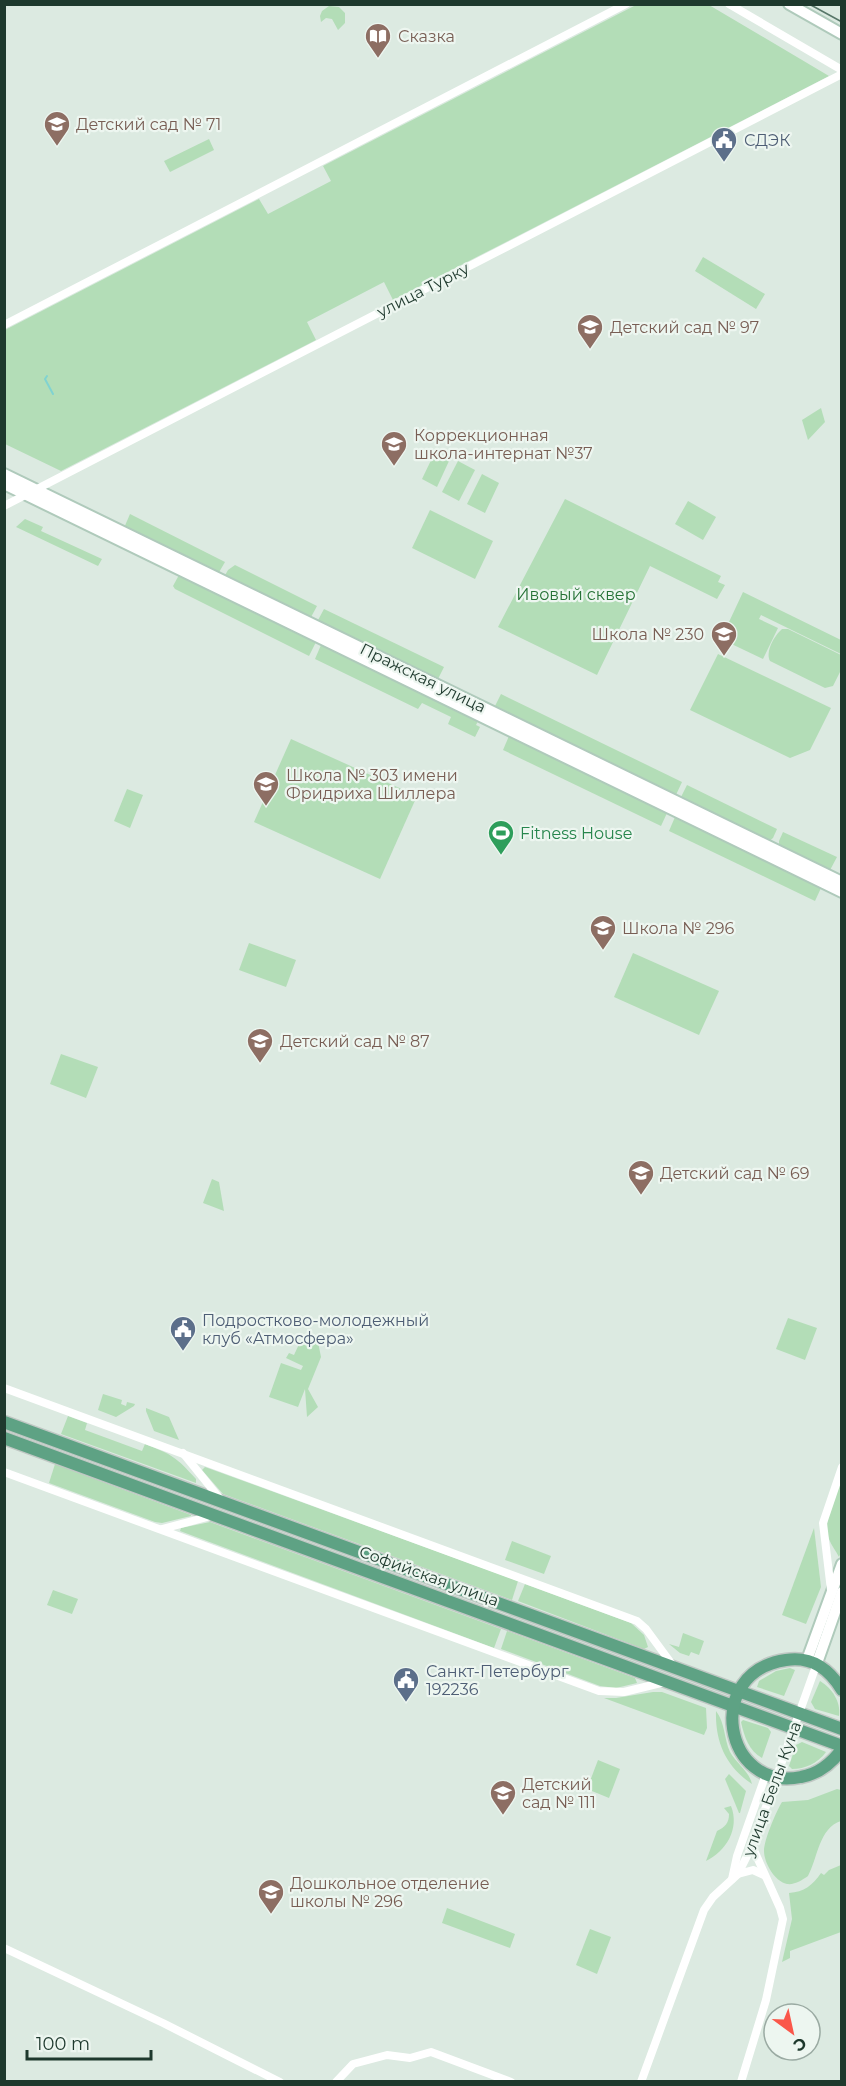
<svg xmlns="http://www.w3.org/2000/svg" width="846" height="2086" font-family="Montserrat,sans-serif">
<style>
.green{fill:#b3ddb7}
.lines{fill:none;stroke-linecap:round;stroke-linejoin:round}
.stream{stroke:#80d3d1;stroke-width:2}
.secondary-casing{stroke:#afcabb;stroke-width:14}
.primary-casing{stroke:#c0c8c4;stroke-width:15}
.street{stroke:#fff;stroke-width:8}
.secondary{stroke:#fff;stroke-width:10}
.primary{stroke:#5ea284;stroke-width:12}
.tram{stroke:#577668;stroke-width:1.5}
.labels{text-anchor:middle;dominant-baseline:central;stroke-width:4.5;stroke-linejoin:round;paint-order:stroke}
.education-label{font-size:16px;fill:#785e54;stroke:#edf6f0;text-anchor:start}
.service-label{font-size:16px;fill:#4e5e75;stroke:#edf6f0;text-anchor:start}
.street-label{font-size:16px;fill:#1e392d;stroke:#edf6f0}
.park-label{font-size:16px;fill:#267236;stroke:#edf6f0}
.leisure-label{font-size:16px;fill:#27864d;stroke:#edf6f0;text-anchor:start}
</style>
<rect width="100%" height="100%" fill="#dceae1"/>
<!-- green -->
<g class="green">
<polygon points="636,5 709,5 829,76 393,300 384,282 307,322 316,340 61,471 5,444 5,330 259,199 268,214 331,181 323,166"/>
<polygon points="329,6 339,7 345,13 345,23 338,30 332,19 326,18 321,22 320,16 322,11"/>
<polygon points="209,139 214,150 170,172 164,161"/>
<polygon points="703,257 765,294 756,309 695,271"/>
<polygon points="821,408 825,422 808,440 802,420"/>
<polygon points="434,454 449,461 437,487 422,479"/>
<polygon points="458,461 475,470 459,501 442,492"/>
<polygon points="482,474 499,483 485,513 467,504"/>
<polygon points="565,499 721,576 718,582 725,585 717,599 650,566 597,675 498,627"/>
<polygon points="688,501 716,517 703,540 675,524"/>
<polygon points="430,510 493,541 475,579 412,548"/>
<polygon points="130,514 225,562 218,574 124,528"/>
<polygon points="25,519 43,527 41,531 102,559 98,566 16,527"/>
<polygon points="235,565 317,606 310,619 224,577 228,570"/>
<polygon points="179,575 316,642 309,656 175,589 173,586"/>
<polygon points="743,592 841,640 841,654 761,615 759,619 778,628 763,659 721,639"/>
<polygon points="324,609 444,667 437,681 317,622"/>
<path d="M782 629H788L841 655V670L833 686 825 688 770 661C765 652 774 636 782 629Z"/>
<polygon points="321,645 478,721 476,725 480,727 475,737 448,724 451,717 422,703 418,709 315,659"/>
<polygon points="718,654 831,708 810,750 790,758 690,710"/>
<polygon points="501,694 682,782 675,797 494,708"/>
<polygon points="509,736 667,813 661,826 503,750"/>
<polygon points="291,739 417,796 380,879 254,822"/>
<polygon points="687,785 777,829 773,838 768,842 680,799"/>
<polygon points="127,789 143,795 130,828 114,821"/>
<polygon points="675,817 821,888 815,901 669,831"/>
<polygon points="783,832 837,857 829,872 779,847 779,841"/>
<polygon points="249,943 296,960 286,987 239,970"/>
<polygon points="633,953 719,991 699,1035 614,997"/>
<polygon points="61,1054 98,1067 86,1098 50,1084"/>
<polygon points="212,1179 219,1182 224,1211 203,1203"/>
<polygon points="788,1318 817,1328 805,1360 776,1349"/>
<polygon points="310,1334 317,1337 321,1357 308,1389 318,1407 307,1417 305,1389 298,1407 269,1397 281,1363 301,1370 303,1366 286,1358 289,1353 294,1355 301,1340"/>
<polygon points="103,1394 122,1400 121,1404 126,1406 127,1402 135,1404 134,1406 116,1417 98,1410"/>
<polygon points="146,1408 169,1417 179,1440 154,1431 146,1411"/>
<path d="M68 1416 87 1423 85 1430 142 1451 145 1444C173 1455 176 1457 196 1479V1483L61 1434Z"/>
<polygon points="55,1464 191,1515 191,1516 162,1523 155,1522 49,1483"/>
<polygon points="205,1467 518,1581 512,1600 223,1494 202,1470"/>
<path d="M841 1481 842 1550 839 1557C836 1551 831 1545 829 1539 822 1521 835 1498 841 1481Z"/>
<polygon points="210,1522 501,1629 494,1648 180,1531 181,1528"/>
<polygon points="814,1528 821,1587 806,1624 782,1615"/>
<polygon points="512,1541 551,1556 544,1574 505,1560"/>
<polygon points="525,1584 631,1623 644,1635 648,1647 644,1649 518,1601"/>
<polygon points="53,1590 78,1599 72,1614 47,1605"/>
<polygon points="507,1631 635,1678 637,1683 616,1688 600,1686 501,1649"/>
<polygon points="683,1633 704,1641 699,1655 691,1652 689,1656 680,1653 669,1644 679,1647"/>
<polygon points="790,1668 795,1670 784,1696 757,1687 759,1681 776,1671"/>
<path d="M820 1681C832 1688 841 1702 839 1716L815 1709 811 1702Z"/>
<polygon points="653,1692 662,1692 706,1708 707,1728 704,1735 604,1698 616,1698"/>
<path d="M716 1711C725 1722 724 1739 730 1752 736 1763 749 1771 752 1784 726 1767 715 1742 716 1711Z"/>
<path d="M743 1720 768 1728 771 1732 762 1758C749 1751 744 1736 741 1722Z"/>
<path d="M802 1742 826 1752C818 1763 805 1769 792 1769L789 1766 796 1745Z"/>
<polygon points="598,1760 620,1769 609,1798 587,1789"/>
<polygon points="729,1774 746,1791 740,1813 739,1813 725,1779"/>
<path d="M837 1789 841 1790V1821C819 1828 818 1857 808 1876 802 1880 795 1885 787 1884 774 1881 764 1862 764 1851 764 1840 776 1812 782 1802L808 1800Z"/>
<path d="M731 1806C740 1829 726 1851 706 1861L717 1831C725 1827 729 1823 729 1814L724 1808Z"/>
<path d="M841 1865V1932L790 1951V1958L782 1962 792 1919 789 1893C804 1892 813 1885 821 1873L824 1875 829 1870Z"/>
<polygon points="447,1908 515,1934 510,1948 442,1923"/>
<polygon points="590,1929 611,1937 597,1974 576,1965"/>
</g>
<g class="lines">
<!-- stream -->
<polyline class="stream" points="47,376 45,379 53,394"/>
<!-- secondary casing -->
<g class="secondary-casing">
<g id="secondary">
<polyline points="789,4 842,34"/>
<polyline points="4,474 842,882"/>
<polyline points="4,484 842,892"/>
<polyline points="807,1660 842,1564"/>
<polyline points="817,1663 842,1592"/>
</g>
</g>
<!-- primary casing -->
<g class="primary-casing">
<g id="primary">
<polyline points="4,1422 842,1729"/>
<polyline points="4,1438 842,1746"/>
<path d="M842 1690C829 1669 812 1656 786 1660 702 1672 724 1793 801 1777 818 1774 832 1763 842 1749"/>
</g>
</g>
<!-- street -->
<g class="street">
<polyline points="729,4 842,70"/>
<polyline points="4,325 626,4"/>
<polyline points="4,506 842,74"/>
<polyline points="4,1388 637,1621 646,1629 674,1667"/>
<polyline points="183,1453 221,1500"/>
<polyline points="4,1472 599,1691 624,1692 665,1682"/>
<polyline points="162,1529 211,1516"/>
<polyline points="831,1590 823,1523 842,1467"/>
<polyline points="738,1874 753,1870 764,1875"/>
<polyline points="732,1879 737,1856 766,1774"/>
<polyline points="4,1948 163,2023 280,2082"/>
<polyline points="336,2082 353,2064 387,2055 410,2058 431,2052 511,2082"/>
<polyline points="641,2082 704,1910 713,1897 738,1874 752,1846 817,1663"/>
<polyline points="741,2082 766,2000 783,1919 780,1908 752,1846"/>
</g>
<!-- secondary -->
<use href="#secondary" class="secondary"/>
<!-- primary -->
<use href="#primary" class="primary"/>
<!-- tram -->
<polyline class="tram" points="809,4 842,22"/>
</g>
<!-- icons -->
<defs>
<g id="library-pin" transform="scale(1.35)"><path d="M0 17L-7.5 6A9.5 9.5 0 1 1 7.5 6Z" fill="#8d6e63" stroke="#edf6f0"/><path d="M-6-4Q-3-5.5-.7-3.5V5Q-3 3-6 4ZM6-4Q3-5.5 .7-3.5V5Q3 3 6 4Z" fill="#fff"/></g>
<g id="school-pin" transform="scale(1.35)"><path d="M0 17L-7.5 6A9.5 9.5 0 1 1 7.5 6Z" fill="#8d6e63" stroke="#edf6f0"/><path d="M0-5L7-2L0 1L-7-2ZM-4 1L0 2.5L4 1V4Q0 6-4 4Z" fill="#fff"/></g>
<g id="civic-pin" transform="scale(1.35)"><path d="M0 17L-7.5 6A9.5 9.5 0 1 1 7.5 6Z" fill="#5c6f8a" stroke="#edf6f0"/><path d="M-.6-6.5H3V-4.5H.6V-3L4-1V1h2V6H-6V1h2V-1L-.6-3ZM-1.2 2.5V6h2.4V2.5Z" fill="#fff"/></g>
<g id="stadium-pin" transform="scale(1.35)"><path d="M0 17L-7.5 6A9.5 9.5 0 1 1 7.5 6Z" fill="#2e9e5b" stroke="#edf6f0"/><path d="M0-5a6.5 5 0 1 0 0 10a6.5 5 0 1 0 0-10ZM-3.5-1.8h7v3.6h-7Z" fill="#fff"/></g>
</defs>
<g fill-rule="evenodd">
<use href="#library-pin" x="378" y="36"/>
<use href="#school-pin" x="57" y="124"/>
<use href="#civic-pin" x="724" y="140"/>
<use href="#school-pin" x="590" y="327"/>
<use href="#school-pin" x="394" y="444"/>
<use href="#school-pin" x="724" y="634"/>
<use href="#school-pin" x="266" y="784"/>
<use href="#stadium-pin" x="501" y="833"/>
<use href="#school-pin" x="603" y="928"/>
<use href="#school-pin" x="260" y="1041"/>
<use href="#school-pin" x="641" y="1173"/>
<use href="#civic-pin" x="183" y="1329"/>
<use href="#civic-pin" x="406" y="1680"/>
<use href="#school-pin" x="503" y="1793"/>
<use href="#school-pin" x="271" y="1892"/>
</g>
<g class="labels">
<!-- education labels -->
<g class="education-label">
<text x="398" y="36">Сказка</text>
<text x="76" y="124">Детский сад № 71</text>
<text x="610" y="327">Детский сад № 97</text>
<text x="414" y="435">Коррекционная<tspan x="414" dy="18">школа-интернат №37</tspan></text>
<text x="704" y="634" text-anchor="end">Школа № 230</text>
<text x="286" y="775">Школа № 303 имени<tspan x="286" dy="18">Фридриха Шиллера</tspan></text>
<text x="622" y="928">Школа № 296</text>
<text x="280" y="1041">Детский сад № 87</text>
<text x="660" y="1173">Детский сад № 69</text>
<text x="522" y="1784">Детский<tspan x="522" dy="18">сад № 111</tspan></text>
<text x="290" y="1883">Дошкольное отделение<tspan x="290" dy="18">школы № 296</tspan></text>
</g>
<!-- service labels -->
<g class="service-label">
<text x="744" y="140">СДЭК</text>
<text x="202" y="1320">Подростково-молодежный<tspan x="202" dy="18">клуб «Атмосфера»</tspan></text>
<text x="426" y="1671">Санкт-Петербург<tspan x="426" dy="18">192236</tspan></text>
</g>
<!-- street labels -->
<g class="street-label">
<text transform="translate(423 290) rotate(-27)">улица Турку</text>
<text transform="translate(423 678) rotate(26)">Пражская улица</text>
<text transform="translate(429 1576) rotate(20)">Софийская улица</text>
<text transform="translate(772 1789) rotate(-70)">улица Белы Куна</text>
</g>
<!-- park labels -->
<g class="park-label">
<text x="576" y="594">Ивовый сквер</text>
</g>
<!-- leisure labels -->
<g class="leisure-label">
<text x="520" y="833">Fitness House</text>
</g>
</g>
<!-- border -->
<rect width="846" height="2086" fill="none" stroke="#1e392d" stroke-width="12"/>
<!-- north arrow -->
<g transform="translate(792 2032) rotate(147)"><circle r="28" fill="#edf6f0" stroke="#9aaaa2" stroke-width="1.5"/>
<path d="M0-4.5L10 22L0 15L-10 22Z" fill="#fa574a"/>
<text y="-9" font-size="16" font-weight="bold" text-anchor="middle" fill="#1e392d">С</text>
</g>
<!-- scale -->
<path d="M27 2050v9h124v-9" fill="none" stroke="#1e392d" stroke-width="3"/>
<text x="36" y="2050" font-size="18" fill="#1e392d" stroke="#edf6f0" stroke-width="4.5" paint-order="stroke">100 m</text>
</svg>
